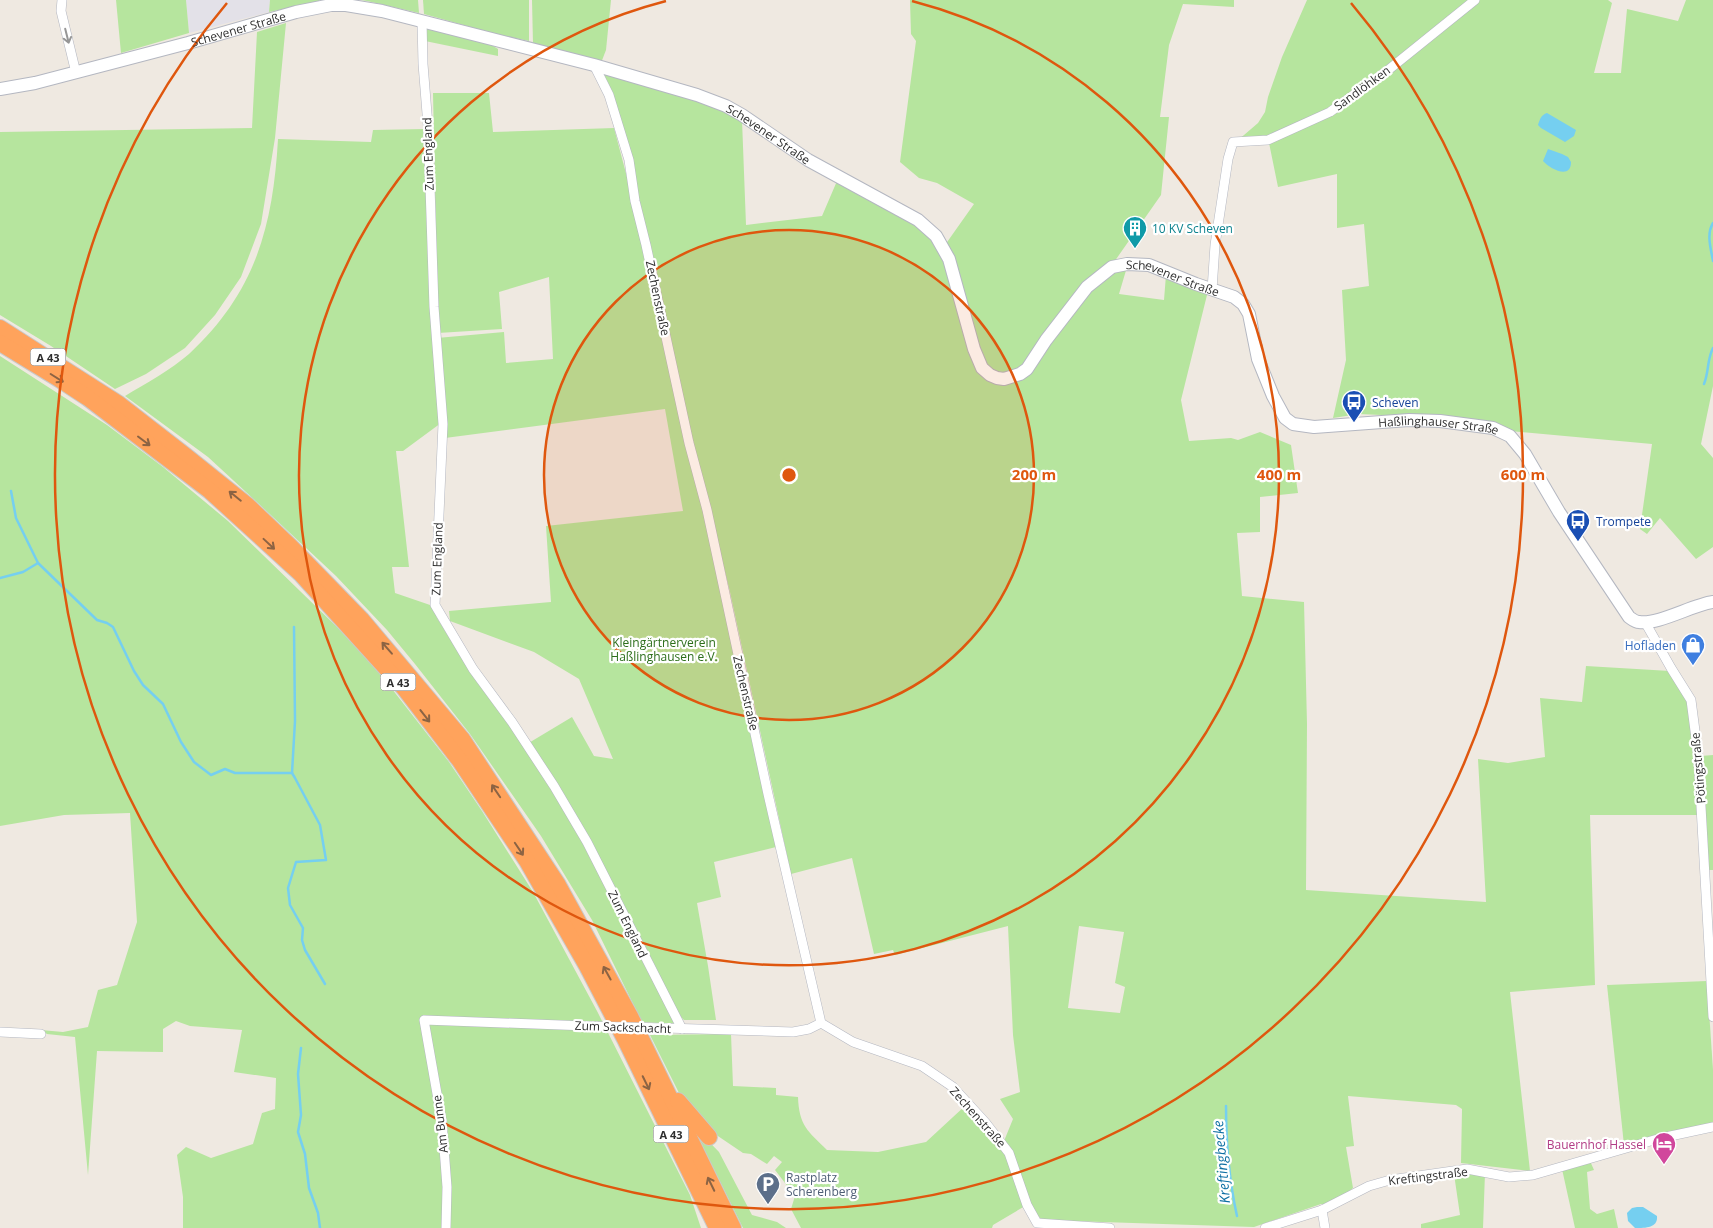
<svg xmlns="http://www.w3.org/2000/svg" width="1713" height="1228" font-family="'Open Sans',sans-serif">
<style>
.industrial{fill:#e3e1e8}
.green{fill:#b6e59e;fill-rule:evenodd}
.water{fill:#75cff0}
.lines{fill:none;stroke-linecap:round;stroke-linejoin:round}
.stream{stroke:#75cff0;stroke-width:2.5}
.street-casing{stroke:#b4b7c1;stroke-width:10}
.secondary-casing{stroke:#b4b7c1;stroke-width:14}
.highway-casing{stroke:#c9c9c9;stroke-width:18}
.street{stroke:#fff;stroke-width:9}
.secondary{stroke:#fff;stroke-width:12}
.highway{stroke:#ffa35c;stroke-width:16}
.street-bridge-casing{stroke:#b4b7c1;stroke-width:10;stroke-linecap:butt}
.street-bridge{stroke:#fff;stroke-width:9}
.oneway{stroke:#969696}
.oneway2{stroke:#8c6343}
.ring{fill:none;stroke:#df570e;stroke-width:2.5}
.labels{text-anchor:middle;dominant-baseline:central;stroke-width:4.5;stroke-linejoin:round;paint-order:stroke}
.shield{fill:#fff;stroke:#6d6d6d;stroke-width:1}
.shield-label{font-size:11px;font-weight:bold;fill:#2e2e2e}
.street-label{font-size:12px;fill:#2e2e2e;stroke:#fff}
.culture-label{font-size:12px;fill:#0d838f;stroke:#fff;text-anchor:start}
.transit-label{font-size:12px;fill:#164399;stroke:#fff;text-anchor:start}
.park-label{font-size:12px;fill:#2c6e1b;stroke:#fff}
.shop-label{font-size:12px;fill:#366cbe;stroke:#fff;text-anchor:end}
.hotel-label{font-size:12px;fill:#b23c85;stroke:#fff;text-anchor:end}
.service-label{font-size:12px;fill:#4e5e75;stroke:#fff;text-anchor:start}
.water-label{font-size:14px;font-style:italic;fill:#0d6fa3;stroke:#fff}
.centre{fill:#df570e;stroke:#fff;stroke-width:2.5}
.ring-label{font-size:15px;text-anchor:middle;font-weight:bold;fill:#df570e;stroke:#fff;stroke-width:4.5;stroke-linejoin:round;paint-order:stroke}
</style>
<rect width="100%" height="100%" fill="#efe9e1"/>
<!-- industrial -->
<polygon class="industrial" points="186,0 270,0 269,12 189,33"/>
<!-- green -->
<g class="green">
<polygon points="116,0 186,0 189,33 121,53"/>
<polygon points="270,0 319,0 319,2 269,12"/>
<polygon points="361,0 418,0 419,13 367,1"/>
<polygon points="423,0 529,0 529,41 492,33 424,14"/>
<polygon points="532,0 611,0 606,50 601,63 533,44"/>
<polygon points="910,0 1234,0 1234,7 1183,4 1169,45 1160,117 1169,117 1161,195 1112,265 1026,367 1004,376 983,367 945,245 974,204 937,183 919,178 900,162 916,41 911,34"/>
<polygon points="1307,0 1608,0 1612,3 1594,73 1621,73 1627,9 1678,21 1686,0 1713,0 1713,386 1701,444 1713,458 1713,547 1696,559 1660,518 1647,534 1640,529 1652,444 1510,431 1449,418 1359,414 1333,418 1346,360 1342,290 1369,286 1364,224 1337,228 1337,174 1278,187 1268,138 1237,141 1258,123 1265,112 1268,97 1282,57"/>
<polygon points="286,23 275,138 261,224 241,277 215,315 185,348 146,374 115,389 51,346 0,315 0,132 252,128 257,32"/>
<polygon points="427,29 490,44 498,49 498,56 425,41 424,36"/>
<path d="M602 72 687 95 742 120 746 225 822 216 837 181 889 207 934 238 946 261 980 369 1014 378 1089 289 1114 270 1127 267 1119 294 1164 300 1166 275 1207 295 1181 400 1189 441 1231 438 1238 440 1260 432 1291 445 1298 493 1260 497V532L1237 533 1242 596 1304 602 1307 724 1306 890 1486 902 1478 759 1508 763 1545 757 1540 698 1582 702 1586 666 1670 671 1685 694 1689 706 1693 732 1698 815H1590L1595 985 1510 992 1530 1171 1461 1163 1462 1109 1456 1105 1348 1096 1354 1146 1346 1147 1353 1188 1333 1204H1321L1254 1227 1042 1220 1034 1212 1004 1141 1013 1119 1000 1099 1020 1092 1013 1035 1008 926 895 955 893 950 874 954 852 858 791 874 730 592 709 507 712 553 776 847 714 862 721 897 697 903 708 966 716 1020H684L681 1017 655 973 675 1024 642 1022 592 920 541 836 470 734 415 664 387 630 336 576 259 504 208 457 125 396C145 384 172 369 189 354 255 293 273 227 278 139L371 142 373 130 425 129 441 423 403 451H396L409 567H392L395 593 433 606 437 618 457 650 527 744 572 717 594 756 613 759 579 679 534 652 450 621 449 611 551 602 546 526 683 511 665 409 445 438 437 338 504 332 506 363 553 359 549 277 499 292 502 329 438 333 433 93H489L493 132 614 128 628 181 636 175 622 125ZM1079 926 1124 932 1115 983 1125 987 1120 1013 1068 1008Z"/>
<polygon points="0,356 107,425 163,467 228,521 337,627 378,671 449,762 482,811 533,892 597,1011 690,1195 701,1228 183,1228 183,1197 177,1155 186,1147 211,1158 253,1144 262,1113 275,1109 276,1078 234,1072 242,1030 190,1026 176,1021 163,1029 163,1052 97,1051 88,1175 75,1037 47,1034 41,1030 63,1032 88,1027 98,990 117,985 137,922 130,813 64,815 0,826"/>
<polygon points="1713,755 1713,870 1709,870 1701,756"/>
<polygon points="1707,981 1713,1070 1713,1124 1624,1145 1607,985"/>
<path d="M731 1034 733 1086 776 1088V1095L798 1097C799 1126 808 1131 827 1150L878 1152 926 1142 966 1105 1006 1154 1025 1206 993 1225 992 1228H801L791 1209 795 1196 775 1170 782 1162 774 1156 767 1164 751 1154 743 1153 709 1130 681 1097 650 1035Z"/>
<polygon points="691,1123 719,1152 752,1215 777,1222 786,1228 743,1228"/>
<polygon points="1590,1161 1594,1170 1587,1172 1590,1209 1597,1214 1614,1209 1618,1228 1575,1228 1562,1169"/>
<polygon points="1468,1172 1485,1173 1483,1228 1421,1228 1421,1224 1460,1215 1454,1174"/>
</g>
<!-- water -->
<g class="water">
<path d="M1547 113 1576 130 1574 136 1565 142 1541 128 1538 125C1540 119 1541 115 1547 113Z"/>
<path d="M1548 149 1562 154 1568 157 1571 162C1571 180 1550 169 1543 161Z"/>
<path d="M1637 1207H1643L1657 1216C1658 1228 1646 1228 1635 1228L1628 1221 1627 1213 1632 1208Z"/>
</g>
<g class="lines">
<!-- stream -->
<g class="stream">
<path d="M1713 223C1706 234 1711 249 1713 261"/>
<path d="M1704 384C1709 372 1707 359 1713 348"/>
<polyline points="11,491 16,518 38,563 97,620 107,623 113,627 134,671 143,685 163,704 181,742 194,762 211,775 225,769 235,773 292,773 295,778 320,825 326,860 296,862 288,888 290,905 303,928 302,940 305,950 325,984"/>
<polyline points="0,578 23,572 38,563"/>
<polyline points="292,773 295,721 294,627"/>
<polyline points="301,1048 298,1074 301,1115 298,1132 305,1154 309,1188 318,1213 320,1228"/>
<path d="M1226 1106C1226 1143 1229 1180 1237 1216"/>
</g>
<!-- street casing -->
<g class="street-casing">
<g id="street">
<polyline points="62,0 61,11 76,73"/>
<polyline points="422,21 423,64 428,126 434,307 443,424 435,605 473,669 512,722 554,786 587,842 682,1029"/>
<polyline points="594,65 609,95 629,160 635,201 646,245 689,443 707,510 768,794 821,1023 853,1042 922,1066 953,1087 985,1122 1009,1153 1027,1205 1037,1223 1110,1228"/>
<polyline points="1212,290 1215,245 1228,159 1233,142 1268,140 1330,112 1387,71 1475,0"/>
<polyline points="1645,622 1671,668 1691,700 1698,754 1713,1017"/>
<polyline points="665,1028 793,1032 809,1029 821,1023"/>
<polyline points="0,1032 41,1034"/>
<polyline points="1322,1210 1325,1228"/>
<polyline points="446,1228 447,1187 442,1122 424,1020 587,1026"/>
<polyline points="1265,1228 1322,1210 1369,1186 1390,1180 1467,1169 1509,1177 1533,1175 1661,1138 1713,1127"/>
</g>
</g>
<!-- secondary casing -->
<g class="secondary-casing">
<g id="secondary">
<path id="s1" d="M0 89 35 83 188 43 296 12 331 5H346L382 11 594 65 697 95 726 106 742 115 808 160 918 220 936 236 949 259 974 349 982 368 990 375 997 378 1004 379 1020 374 1027 369 1046 340 1087 287 1112 267 1127 264 1149 265 1196 284 1234 297 1243 304 1249 314 1258 359 1273 396 1285 418 1293 424 1314 427 1409 420 1440 421 1493 428 1510 436 1525 454 1559 512 1629 617C1632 619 1635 622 1639 622 1658 625 1692 605 1713 602"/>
</g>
</g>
<!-- highway casing -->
<g class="highway-casing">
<g id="highway">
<polyline points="0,328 119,404 186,456 247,505 291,547 361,619 462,739 558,885 630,1016 733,1228"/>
<polyline points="0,343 59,379 88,398 210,491 300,573 404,688 460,761 527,861 587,966 625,1039 717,1228"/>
<polyline points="678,1101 709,1137"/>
</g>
</g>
<!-- street -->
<use href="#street" class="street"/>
<!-- secondary -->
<use href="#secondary" class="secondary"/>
<!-- highway -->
<use href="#highway" class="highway"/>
<!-- street-bridge casing -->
<g class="street-bridge-casing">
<polyline id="street-bridge" points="587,1026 665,1028"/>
</g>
<!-- street-bridge -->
<use href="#street-bridge" class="street-bridge"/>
</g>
<!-- one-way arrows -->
<defs><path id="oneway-shaft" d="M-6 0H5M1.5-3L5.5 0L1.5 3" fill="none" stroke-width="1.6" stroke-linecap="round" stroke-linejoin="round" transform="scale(1.25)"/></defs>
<use class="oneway" href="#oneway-shaft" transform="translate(67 36) rotate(76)"/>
<g class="oneway2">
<use href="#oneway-shaft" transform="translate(57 378) rotate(32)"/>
<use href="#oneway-shaft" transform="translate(144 441) rotate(37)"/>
<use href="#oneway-shaft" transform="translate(235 496) rotate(-141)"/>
<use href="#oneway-shaft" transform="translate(269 544) rotate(43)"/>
<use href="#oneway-shaft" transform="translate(387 648) rotate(-131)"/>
<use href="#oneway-shaft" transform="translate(425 716) rotate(52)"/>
<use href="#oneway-shaft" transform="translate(496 791) rotate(-124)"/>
<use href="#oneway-shaft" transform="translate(519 849) rotate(56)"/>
<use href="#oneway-shaft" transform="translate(607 973) rotate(-119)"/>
<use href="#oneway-shaft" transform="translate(646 1083) rotate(64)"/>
<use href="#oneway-shaft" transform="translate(711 1184) rotate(-116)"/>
</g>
<!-- distance rings -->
<circle cx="789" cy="475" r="245" fill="#df570e" fill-opacity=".12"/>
<g class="ring">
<circle cx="789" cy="475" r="245"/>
<path d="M912 1A490 490 0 1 1 666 1"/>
<path d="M1351 3A734 734 0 1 1 227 3"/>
</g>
<!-- icons -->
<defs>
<g id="building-pin" transform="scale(1.25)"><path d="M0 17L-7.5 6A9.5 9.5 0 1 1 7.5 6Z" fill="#0f9aa8" stroke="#fff"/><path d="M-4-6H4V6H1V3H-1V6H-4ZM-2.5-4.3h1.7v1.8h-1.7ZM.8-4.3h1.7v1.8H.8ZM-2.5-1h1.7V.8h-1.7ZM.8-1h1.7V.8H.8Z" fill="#fff"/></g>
<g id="bus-pin" transform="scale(1.25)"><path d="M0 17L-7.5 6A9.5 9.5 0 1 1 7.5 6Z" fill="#1a4fb4" stroke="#fff"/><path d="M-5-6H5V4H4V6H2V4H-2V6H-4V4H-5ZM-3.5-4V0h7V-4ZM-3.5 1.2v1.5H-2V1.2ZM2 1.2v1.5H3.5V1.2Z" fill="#fff"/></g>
<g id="shop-pin" transform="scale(1.25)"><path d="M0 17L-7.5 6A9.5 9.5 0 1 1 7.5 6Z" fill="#3f7fe0" stroke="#fff"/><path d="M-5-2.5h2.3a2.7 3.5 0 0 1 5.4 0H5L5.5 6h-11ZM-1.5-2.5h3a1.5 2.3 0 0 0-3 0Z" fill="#fff"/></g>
<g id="hotel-pin" transform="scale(1.25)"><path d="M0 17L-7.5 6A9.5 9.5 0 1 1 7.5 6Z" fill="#d1479c" stroke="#fff"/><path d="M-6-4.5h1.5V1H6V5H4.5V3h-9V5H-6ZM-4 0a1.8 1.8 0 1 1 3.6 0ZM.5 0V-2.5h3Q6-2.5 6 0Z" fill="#fff"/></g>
<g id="parking-pin" transform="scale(1.25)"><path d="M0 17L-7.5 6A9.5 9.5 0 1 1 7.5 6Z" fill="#5c6f8a" stroke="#fff"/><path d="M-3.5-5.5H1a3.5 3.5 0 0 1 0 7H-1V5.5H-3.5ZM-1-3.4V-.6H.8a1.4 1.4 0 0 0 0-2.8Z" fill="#fff"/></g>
</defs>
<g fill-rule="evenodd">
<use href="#building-pin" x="1135" y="228"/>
<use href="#bus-pin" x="1354" y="402"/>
<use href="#bus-pin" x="1578" y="521"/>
<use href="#shop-pin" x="1693" y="645"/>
<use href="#hotel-pin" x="1664" y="1144"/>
<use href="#parking-pin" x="768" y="1184"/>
</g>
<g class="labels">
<!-- shield labels -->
<g class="shield">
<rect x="30.5" y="348.5" width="35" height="17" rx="4"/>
<rect x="380.5" y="673.5" width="35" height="17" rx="4"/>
<rect x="653.5" y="1125.5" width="35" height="17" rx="4"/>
</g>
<g class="shield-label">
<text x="48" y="357">A 43</text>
<text x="398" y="682">A 43</text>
<text x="671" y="1134">A 43</text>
</g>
<!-- street labels -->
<g class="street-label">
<text stroke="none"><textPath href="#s1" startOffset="246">Schevener Straße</textPath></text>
<text transform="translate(1362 88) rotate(-36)">Sandlöhken</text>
<text stroke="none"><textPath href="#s1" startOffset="801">Schevener Straße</textPath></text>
<text transform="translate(428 154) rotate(-92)">Zum England</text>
<text stroke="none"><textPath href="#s1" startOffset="1386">Schevener Straße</textPath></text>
<text transform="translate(658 298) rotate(78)">Zechenstraße</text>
<text stroke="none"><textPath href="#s1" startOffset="1741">Haßlinghauser Straße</textPath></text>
<text transform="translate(437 559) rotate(-88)">Zum England</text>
<text transform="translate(746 693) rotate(77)">Zechenstraße</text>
<text transform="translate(1698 768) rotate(-95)">Pötingstraße</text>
<text transform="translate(628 924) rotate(64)">Zum England</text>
<text transform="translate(623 1027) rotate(2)">Zum Sackschacht</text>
<text transform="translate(978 1117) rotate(48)">Zechenstraße</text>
<text transform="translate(440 1124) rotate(-97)">Am Bunne</text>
<text transform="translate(1428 1176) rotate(-7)">Kreftingstraße</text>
</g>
<!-- culture labels -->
<g class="culture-label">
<text x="1152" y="228">10 KV Scheven</text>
</g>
<!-- transit labels -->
<g class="transit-label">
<text x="1372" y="402">Scheven</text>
<text x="1596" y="521">Trompete</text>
</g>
<!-- park labels -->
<g class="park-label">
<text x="664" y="642">Kleingärtnerverein<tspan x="664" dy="14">Haßlinghausen e.V.</tspan></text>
</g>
<!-- shop labels -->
<g class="shop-label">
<text x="1676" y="645">Hofladen</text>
</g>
<!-- hotel labels -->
<g class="hotel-label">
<text x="1646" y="1144">Bauernhof Hassel</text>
</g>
<!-- service labels -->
<g class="service-label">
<text x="786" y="1177">Rastplatz<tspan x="786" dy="14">Scherenberg</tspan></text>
</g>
<!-- water labels -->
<g class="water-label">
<text transform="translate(1221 1162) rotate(-95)">Kreftingbecke</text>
</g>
</g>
<circle cx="789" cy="475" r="8" class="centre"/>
<g class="ring-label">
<text x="1034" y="480">200 m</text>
<text x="1279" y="480">400 m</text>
<text x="1523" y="480">600 m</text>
</g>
</svg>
